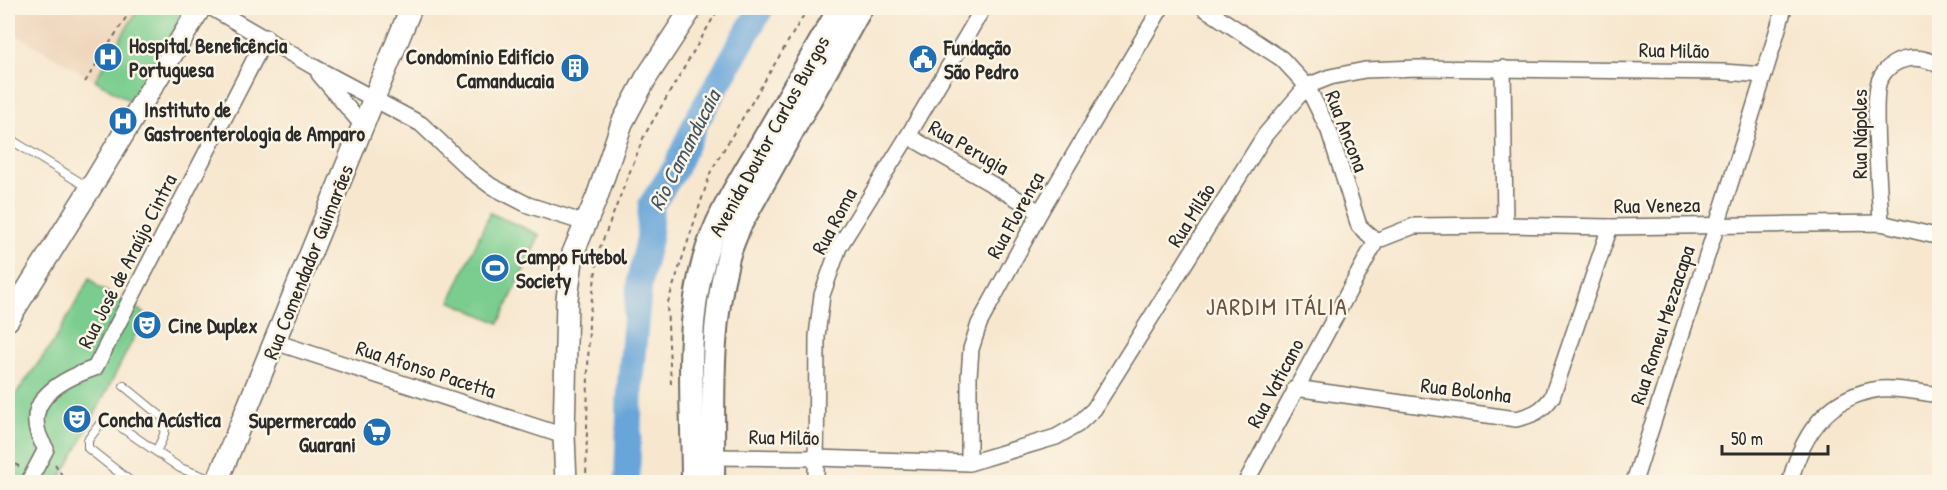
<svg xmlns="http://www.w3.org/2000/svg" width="1947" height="490" font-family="'Patrick Hand',sans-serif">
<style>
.built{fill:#efd6bc}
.green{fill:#7acd8f;stroke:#527c5d;stroke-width:1.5}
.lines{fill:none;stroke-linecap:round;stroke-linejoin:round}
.river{stroke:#67a5d9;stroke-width:26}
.lane-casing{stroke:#726d64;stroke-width:10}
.street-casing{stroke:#726d64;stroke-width:18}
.secondary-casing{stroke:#726d64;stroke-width:24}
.primary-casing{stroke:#726d64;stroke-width:26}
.path{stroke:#726d64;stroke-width:2;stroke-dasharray:4.5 4.5;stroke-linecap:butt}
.lane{stroke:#fff;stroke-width:8}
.street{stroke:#fff;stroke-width:15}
.secondary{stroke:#fff;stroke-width:21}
.primary{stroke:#fff;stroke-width:22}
.labels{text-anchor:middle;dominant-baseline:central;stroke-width:5;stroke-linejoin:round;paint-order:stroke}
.poi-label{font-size:21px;font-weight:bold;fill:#2b2b2b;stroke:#fcf5e5;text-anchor:start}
.street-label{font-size:21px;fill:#2b2b2b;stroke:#fcf5e5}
.water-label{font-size:22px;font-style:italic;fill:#405668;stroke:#fcf5e5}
.quarter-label{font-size:24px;letter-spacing:1.5px;fill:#695446;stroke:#fcf5e5}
</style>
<rect width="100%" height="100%" fill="#fcf5e5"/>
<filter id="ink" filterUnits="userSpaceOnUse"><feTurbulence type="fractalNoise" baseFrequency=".0167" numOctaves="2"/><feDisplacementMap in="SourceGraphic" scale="12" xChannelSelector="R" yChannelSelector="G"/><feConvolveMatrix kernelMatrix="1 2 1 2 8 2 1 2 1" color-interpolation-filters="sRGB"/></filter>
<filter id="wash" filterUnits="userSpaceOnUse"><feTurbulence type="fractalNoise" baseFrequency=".008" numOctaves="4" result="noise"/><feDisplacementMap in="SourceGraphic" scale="24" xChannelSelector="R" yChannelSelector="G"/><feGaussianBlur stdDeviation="1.35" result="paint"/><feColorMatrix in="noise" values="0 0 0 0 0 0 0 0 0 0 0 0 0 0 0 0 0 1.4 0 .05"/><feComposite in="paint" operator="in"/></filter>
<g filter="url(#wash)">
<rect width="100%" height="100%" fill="#f7e7cf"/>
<!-- built -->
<polygon class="built" points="8,8 191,8 133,103 8,30"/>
<!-- green -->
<g class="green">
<polygon points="139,8 191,8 133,103 95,80"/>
<polygon points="490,213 540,235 499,323 450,301"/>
<polygon points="90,278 98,287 146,314 74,455 58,482 8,482 8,459 10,456 8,454 8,405 53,343"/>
</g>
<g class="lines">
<!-- river -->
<polyline class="river" points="627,482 630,383 640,278 649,239 651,205 675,169 697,120 761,8"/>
</g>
</g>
<g filter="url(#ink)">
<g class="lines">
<!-- lane casing -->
<g class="lane-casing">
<g id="lane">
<polyline points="8,138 89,188"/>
<path d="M124 386 163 418C168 431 162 440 156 451"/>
<polyline points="131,482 88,448 88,440 103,420 112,421 180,468 215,481"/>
</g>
</g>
<!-- street casing -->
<g class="street-casing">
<g id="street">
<polyline points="212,8 314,67 421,124 471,171 491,186 528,205 585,223"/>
<polyline points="1204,8 1282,59 1307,86 1329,131 1359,226 1376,241"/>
<polyline points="1503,68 1505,225"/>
<polyline points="319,74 364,127"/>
<polyline points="908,136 1040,212"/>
<path d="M1881 223C1880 198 1871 94 1880 79 1892 56 1919 53 1940 66"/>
<polyline points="1376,241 1414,226 1505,225 1610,227 1881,223 1940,237"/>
<polyline points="275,342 564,436"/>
<path d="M1295 388 1516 419C1533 415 1542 411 1552 397L1610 227"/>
<polyline points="704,457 816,458 969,463 1056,437 1077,425 1094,409 1265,135 1307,86 1330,77 1365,70 1418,68 1723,72 1764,75"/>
<polyline points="969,463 969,376 971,349 979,324 1040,212 1161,8"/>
<path d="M29 481 46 449C17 405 56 381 95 368L266 37"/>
<polyline points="816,482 817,336 822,295 839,247 908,136 983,8"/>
<polyline points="1246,482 1376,241"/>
<path d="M1634 482C1684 324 1738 167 1784 8"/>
<path d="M1790 482C1802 435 1827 396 1880 389 1897 387 1922 393 1940 395"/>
</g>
</g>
<!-- secondary casing -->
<g class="secondary-casing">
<g id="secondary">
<polyline points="8,320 90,189 200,8"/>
<polyline points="217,482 411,8"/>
<polyline points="566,482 564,436 567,299 573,253 597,197 622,123 646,78 692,8"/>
</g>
</g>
<!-- primary casing -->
<g class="primary-casing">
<g id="primary">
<path d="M693 482C693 409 684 331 704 260 715 219 739 182 760 146 787 100 813 54 840 8"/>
<path d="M713 482C714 410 709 333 727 262 729 250 735 239 739 227L861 8"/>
</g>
</g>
<!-- path -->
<g class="path">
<polyline points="85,82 132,8"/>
<polyline points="671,384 667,305 711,171 808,8"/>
<polyline points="8,459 21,468"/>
<polyline points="55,464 66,482"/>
<polyline points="586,482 589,319 599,250 644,136 719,8"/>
<polyline points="603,482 674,477"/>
</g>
<!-- lane -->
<use href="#lane" class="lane"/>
<!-- street -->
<use href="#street" class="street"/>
<!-- secondary -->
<use href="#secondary" class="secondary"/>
<!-- primary -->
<use href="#primary" class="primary"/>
</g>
</g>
<!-- icons -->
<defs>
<g id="hospital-disc" transform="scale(1.5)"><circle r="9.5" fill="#1f6fb2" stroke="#fcf5e5"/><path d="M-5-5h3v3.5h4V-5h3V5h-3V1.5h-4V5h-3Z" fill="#fff"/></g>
<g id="civic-disc" transform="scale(1.5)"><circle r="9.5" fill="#1f6fb2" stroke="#fcf5e5"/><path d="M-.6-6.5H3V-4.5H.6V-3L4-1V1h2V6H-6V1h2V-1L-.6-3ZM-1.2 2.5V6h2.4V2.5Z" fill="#fff"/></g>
<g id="building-disc" transform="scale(1.5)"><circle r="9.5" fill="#1f6fb2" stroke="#fcf5e5"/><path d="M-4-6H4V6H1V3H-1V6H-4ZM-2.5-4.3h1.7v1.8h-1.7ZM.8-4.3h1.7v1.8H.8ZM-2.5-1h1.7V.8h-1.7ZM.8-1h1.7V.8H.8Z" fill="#fff"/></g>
<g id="stadium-disc" transform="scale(1.5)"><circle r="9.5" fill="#1f6fb2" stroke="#fcf5e5"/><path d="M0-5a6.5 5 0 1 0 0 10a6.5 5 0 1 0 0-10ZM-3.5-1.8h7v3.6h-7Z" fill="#fff"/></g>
<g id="theatre-disc" transform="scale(1.5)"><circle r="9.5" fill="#1f6fb2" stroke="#fcf5e5"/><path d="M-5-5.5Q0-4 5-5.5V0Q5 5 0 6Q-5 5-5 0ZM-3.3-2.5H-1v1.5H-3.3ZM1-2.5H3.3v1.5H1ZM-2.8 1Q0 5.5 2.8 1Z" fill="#fff"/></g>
<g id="supermarket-disc" transform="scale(1.5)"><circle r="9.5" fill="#1f6fb2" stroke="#fcf5e5"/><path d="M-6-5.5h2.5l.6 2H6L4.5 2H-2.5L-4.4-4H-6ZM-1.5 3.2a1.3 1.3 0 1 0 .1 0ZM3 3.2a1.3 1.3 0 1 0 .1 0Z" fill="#fff"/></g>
</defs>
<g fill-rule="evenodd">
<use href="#hospital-disc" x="108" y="57"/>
<use href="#civic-disc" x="923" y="59"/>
<use href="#building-disc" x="575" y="68"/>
<use href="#hospital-disc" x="123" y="121"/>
<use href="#stadium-disc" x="495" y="268"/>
<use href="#theatre-disc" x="147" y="325"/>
<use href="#theatre-disc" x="77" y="419"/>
<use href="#supermarket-disc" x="377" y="432"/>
</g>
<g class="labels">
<!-- poi labels -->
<g class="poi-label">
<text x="129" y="45">Hospital Beneficência<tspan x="129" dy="24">Portuguesa</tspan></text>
<text x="944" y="47">Fundação<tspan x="944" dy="24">São Pedro</tspan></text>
<text x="554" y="56" text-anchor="end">Condomínio Edifício<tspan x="554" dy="24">Camanducaia</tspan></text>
<text x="144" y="109">Instituto de<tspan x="144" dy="24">Gastroenterologia de Amparo</tspan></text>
<text x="516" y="256">Campo Futebol<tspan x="516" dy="24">Society</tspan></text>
<text x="168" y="325">Cine Duplex</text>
<text x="98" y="419">Concha Acústica</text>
<text x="356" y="420" text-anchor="end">Supermercado<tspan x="356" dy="24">Guarani</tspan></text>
</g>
<!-- street labels -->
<g class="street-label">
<text transform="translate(1674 50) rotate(1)">Rua Milão</text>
<text transform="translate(1347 131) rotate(69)">Rua Ancona</text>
<text transform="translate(1859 134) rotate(-90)">Rua Nápoles</text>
<text transform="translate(769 136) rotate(-61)">Avenida Doutor Carlos Burgos</text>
<text transform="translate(969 147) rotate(30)">Rua Perugia</text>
<text transform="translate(1657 205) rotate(-1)">Rua Veneza</text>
<text transform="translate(1015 215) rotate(-61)">Rua Florença</text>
<text transform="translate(1191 215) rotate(-58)">Rua Milão</text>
<text transform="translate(834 221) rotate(-62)">Rua Roma</text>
<text transform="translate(127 261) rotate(-63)">Rua José de Araújo Cintra</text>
<text transform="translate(308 262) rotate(-68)">Rua Comendador Guimarães</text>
<text transform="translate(1662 325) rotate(-72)">Rua Romeu Mezzacapa</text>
<text transform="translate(426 369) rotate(18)">Rua Afonso Pacetta</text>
<text transform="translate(1275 383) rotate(-62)">Rua Vaticano</text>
<text transform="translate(1466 390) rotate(7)">Rua Bolonha</text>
<text transform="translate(784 437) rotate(1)">Rua Milão</text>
</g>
<!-- water labels -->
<g class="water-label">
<text transform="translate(684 150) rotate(-63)">Rio Camanducaia</text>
</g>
<!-- quarter labels -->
<g class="quarter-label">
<text x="1277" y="306">JARDIM ITÁLIA</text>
</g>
</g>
<!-- margin -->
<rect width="1947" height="490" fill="none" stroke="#fcf5e5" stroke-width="30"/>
<!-- scale -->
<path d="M1722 445v9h106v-9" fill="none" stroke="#2b2b2b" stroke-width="3"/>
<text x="1731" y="445" font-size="18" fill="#2b2b2b" stroke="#fcf5e5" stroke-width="4.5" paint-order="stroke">50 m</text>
</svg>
